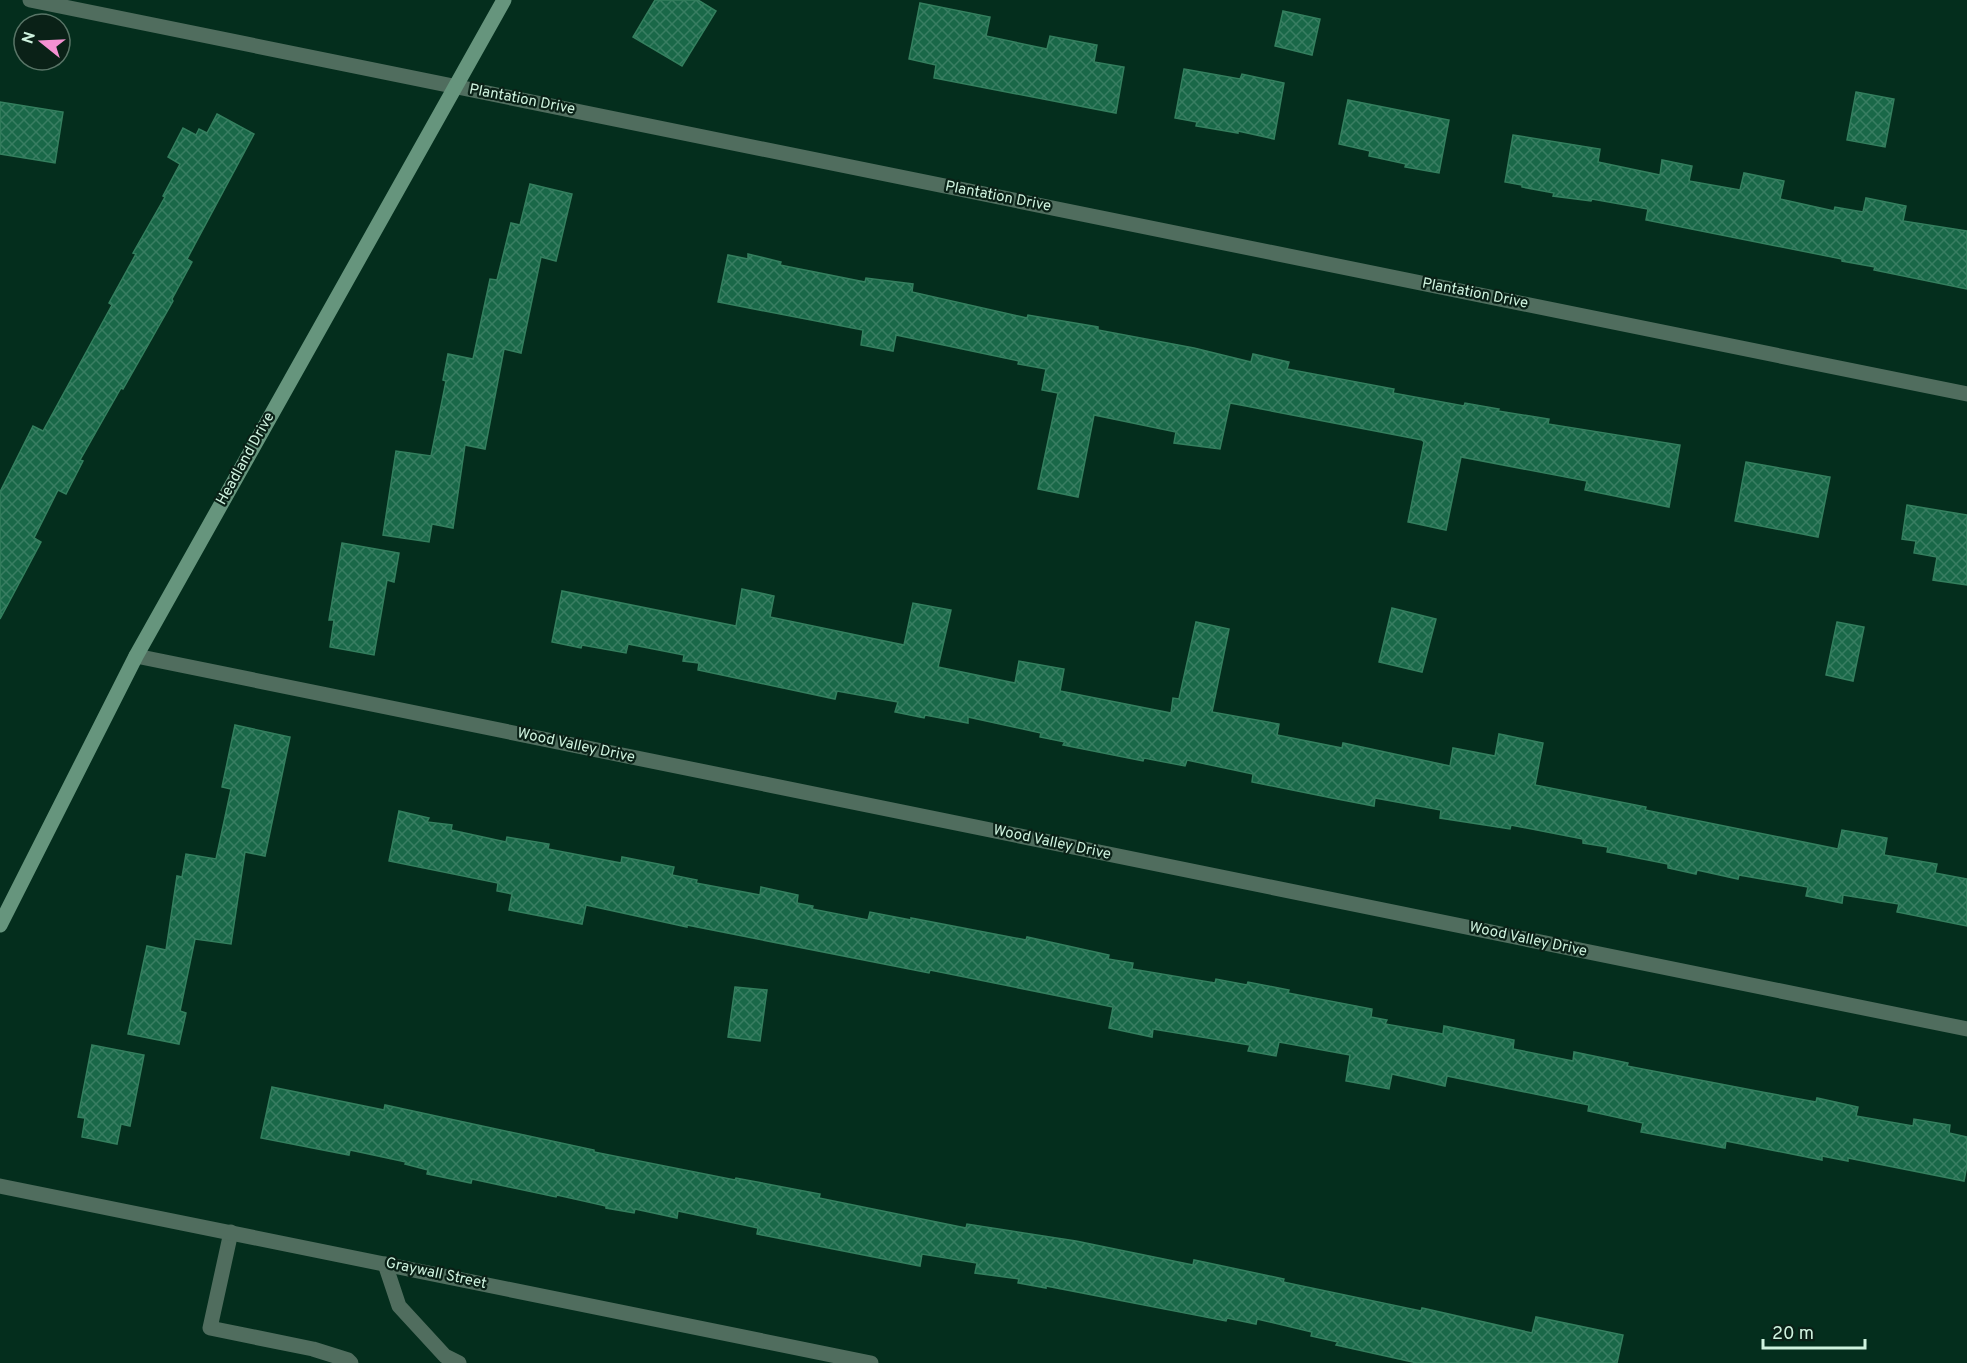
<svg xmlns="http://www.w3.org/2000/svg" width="1967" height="1363" font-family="Overpass,sans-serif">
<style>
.building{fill:url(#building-cross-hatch);stroke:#347f5e;stroke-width:1.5}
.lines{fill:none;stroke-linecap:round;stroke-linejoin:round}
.lane{stroke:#506d5e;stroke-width:15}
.street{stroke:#506d5e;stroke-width:15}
.secondary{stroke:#66957d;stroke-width:15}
.labels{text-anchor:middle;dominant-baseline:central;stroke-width:4.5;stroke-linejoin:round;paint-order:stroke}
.street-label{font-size:15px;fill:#cff3df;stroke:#0a2117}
</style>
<defs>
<pattern id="building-cross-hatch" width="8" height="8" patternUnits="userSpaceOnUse" patternTransform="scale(1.5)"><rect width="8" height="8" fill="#196848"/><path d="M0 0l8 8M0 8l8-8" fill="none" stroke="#397e62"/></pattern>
</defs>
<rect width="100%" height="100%" fill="#042e1d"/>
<!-- building -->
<g class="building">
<polygon points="655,0 698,0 716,11 682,66 633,37"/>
<polygon points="920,3 990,17 986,36 1047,49 1050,36 1097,45 1094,62 1124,67 1116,113 934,78 936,65 909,59"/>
<polygon points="1283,11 1320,19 1312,55 1275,46"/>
<polygon points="1184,69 1240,79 1242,74 1284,83 1274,139 1238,131 1238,133 1196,126 1197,122 1175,118"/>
<polygon points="1856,92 1894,99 1885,147 1847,140"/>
<polygon points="1348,100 1449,120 1439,173 1405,167 1406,164 1369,156 1370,151 1339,144"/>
<polygon points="0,102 63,112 55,163 0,154"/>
<polygon points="217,114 254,134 187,259 192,262 172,299 173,301 123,389 121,388 80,460 83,461 66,494 58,490 34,538 41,542 0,619 0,492 33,426 43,431 112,305 109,303 136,254 133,253 165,197 163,196 180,164 168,157 183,128 196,135 199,129 207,133"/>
<polygon points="1513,135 1600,149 1598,162 1660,175 1662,160 1692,166 1689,181 1740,190 1744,173 1784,181 1780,199 1834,211 1835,207 1863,212 1866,198 1906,206 1903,221 1967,231 1967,289 1874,270 1875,267 1842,261 1842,259 1646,220 1648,209 1592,199 1591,201 1553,196 1554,193 1522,187 1522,185 1505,182"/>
<polygon points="530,184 572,194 556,261 541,257 521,353 504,349 485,449 465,445 453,528 432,524 429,542 383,535 396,451 431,456 446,381 443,380 448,354 473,359 490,279 497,280 511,223 520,225"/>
<polygon points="748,254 781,262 780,265 865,282 866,278 913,284 912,292 1027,318 1028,315 1098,327 1098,330 1194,348 1251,362 1253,354 1289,362 1287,369 1394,389 1393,393 1464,406 1465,403 1499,409 1498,411 1549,419 1548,424 1680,445 1669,507 1585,490 1587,481 1461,457 1446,530 1408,522 1424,442 1422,440 1230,403 1220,449 1174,443 1176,432 1094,415 1078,497 1038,489 1058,393 1042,390 1046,369 1018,364 1019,361 896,335 893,351 861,345 863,330 718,302 728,255 748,259"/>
<polygon points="1746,462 1830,477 1818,537 1735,521"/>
<polygon points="1907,505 1967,515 1967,585 1933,580 1937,557 1914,553 1916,541 1902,539"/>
<polygon points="342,543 399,553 394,582 387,580 374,655 330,647 334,620 329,620"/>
<polygon points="742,589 774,596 770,617 904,645 913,603 951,610 938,667 1015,683 1019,661 1064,669 1060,691 1171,713 1173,698 1179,699 1196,622 1229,629 1212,712 1279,724 1277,735 1342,748 1343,743 1450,766 1453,748 1495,756 1499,734 1543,743 1535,785 1646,807 1645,810 1838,849 1842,830 1887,838 1884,855 1937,864 1935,873 1967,879 1967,926 1897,912 1899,904 1843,895 1842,903 1806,896 1808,887 1739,875 1738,879 1697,870 1696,874 1668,868 1668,864 1607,852 1608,847 1583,843 1583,839 1511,825 1510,829 1440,818 1441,810 1375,798 1374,806 1332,798 1252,782 1253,774 1187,760 1185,766 1144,758 1143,761 1063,745 1065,742 1040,737 1041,733 968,717 968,723 925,715 924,718 895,712 898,702 837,691 835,699 698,670 699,663 683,661 684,655 628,644 626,653 582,645 581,648 552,642 562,591 736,626"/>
<polygon points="1392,608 1436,619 1422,672 1379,662"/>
<polygon points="1837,622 1864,627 1853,681 1826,675"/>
<polygon points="235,725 290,737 265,856 245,852 231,944 195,939 180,1011 186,1013 179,1044 128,1034 147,946 166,950 177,876 182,877 186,854 216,859 231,789 222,787"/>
<polygon points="399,811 429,818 427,822 452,825 451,830 506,842 507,837 549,844 548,849 621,863 622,857 674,867 672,875 697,880 696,883 760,895 761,887 798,895 797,903 813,906 812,909 868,920 870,912 911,920 911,918 1026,940 1027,937 1109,955 1108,959 1133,963 1132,969 1215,983 1216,979 1247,985 1248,982 1289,990 1288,993 1372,1009 1371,1017 1387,1020 1385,1024 1443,1034 1444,1026 1514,1040 1513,1049 1573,1061 1574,1052 1628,1063 1627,1066 1762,1092 1816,1102 1817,1098 1858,1107 1856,1116 1913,1126 1914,1119 1950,1125 1949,1133 1967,1137 1967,1165 1964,1181 1848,1158 1848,1161 1822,1156 1822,1160 1726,1141 1725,1148 1641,1132 1643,1123 1588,1111 1589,1105 1447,1076 1445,1086 1392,1074 1389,1089 1346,1081 1350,1055 1279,1042 1276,1056 1248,1051 1250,1045 1153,1029 1152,1037 1109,1028 1113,1007 930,970 929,973 687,925 687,927 586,905 582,924 509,910 512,894 497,891 498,883 389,861"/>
<polygon points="735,987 767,990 760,1041 728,1037"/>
<polygon points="92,1045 144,1055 130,1126 121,1124 117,1144 82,1137 85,1118 78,1117"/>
<polygon points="272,1087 384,1110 385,1105 594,1150 594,1152 735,1180 736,1178 820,1194 819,1198 966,1228 967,1224 1076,1241 1193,1265 1194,1260 1284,1279 1283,1282 1421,1311 1422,1308 1532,1333 1536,1317 1623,1335 1617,1363 1417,1363 1336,1345 1338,1342 1311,1336 1312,1332 1257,1319 1256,1324 1227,1318 1226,1321 1046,1286 1046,1288 1018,1283 1019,1279 975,1273 977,1263 922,1254 920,1266 757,1234 758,1228 678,1211 677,1218 635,1209 634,1213 606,1208 606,1206 557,1195 556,1197 472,1179 471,1183 427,1174 428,1170 405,1164 406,1162 350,1150 349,1155 261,1138"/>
</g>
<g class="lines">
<!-- lane -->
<g class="lane">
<polyline points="231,1232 210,1328 313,1349 348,1360 351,1363"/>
<polyline points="385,1264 399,1306 445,1356 459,1363"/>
</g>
<!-- street -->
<g class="street">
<polyline points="30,0 1967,394"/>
<polyline points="136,656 1967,1029"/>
<polyline points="0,1186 871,1363"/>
</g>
<!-- secondary -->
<polyline class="secondary" points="0,925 136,656 504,0"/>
</g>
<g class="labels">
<!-- street labels -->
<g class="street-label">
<text transform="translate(522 100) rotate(11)">Plantation Drive</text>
<text transform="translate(998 197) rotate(11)">Plantation Drive</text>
<text transform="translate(1475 294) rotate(11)">Plantation Drive</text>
<text transform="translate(246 459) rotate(-61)">Headland Drive</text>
<text transform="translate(576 746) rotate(12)">Wood Valley Drive</text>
<text transform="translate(1052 843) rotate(12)">Wood Valley Drive</text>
<text transform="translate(1528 940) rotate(12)">Wood Valley Drive</text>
<text transform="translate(436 1274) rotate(12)">Graywall Street</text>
</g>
</g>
<!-- north arrow -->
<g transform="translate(42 42) rotate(288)"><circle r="28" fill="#0a2117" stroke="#597567" stroke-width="1.5"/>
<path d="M0-4.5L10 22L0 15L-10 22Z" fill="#f591d2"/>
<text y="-9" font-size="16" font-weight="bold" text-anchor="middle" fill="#cff3df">N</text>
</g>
<!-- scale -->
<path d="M1763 1339v9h102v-9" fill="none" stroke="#cff3df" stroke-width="3"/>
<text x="1772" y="1339" font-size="18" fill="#cff3df" stroke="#0a2117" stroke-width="4.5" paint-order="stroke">20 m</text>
</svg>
